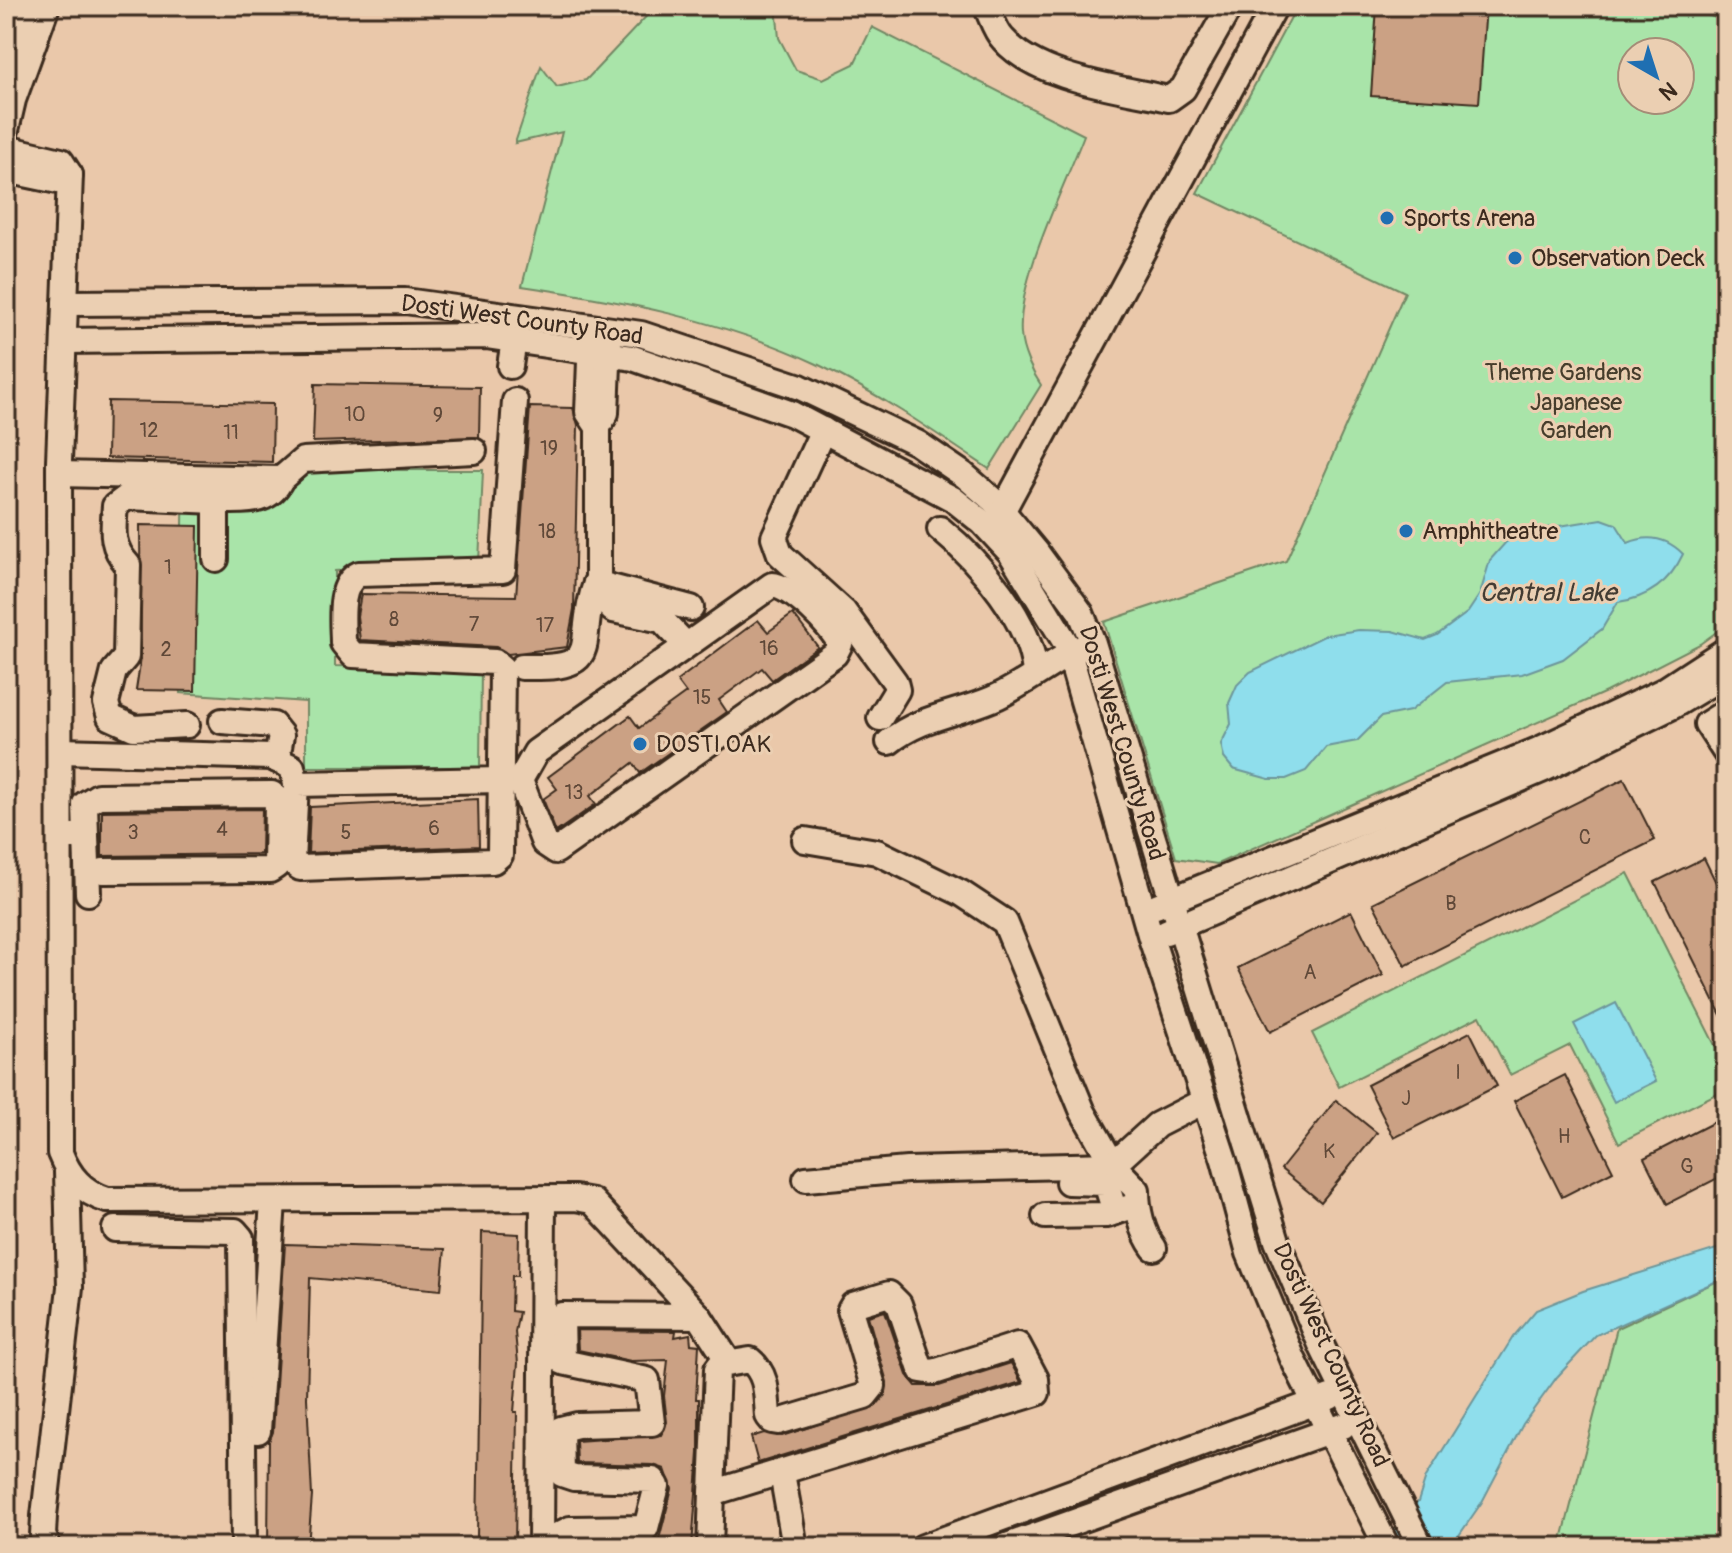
<svg xmlns="http://www.w3.org/2000/svg" width="1732" height="1553" font-family="Pangolin,sans-serif">
<style>
.green{fill:#a9e4a9;stroke:#728764;stroke-width:2;fill-rule:evenodd}
.water{fill:#8fdeec;stroke:#6d969a;stroke-width:2}
.building{fill:#cba184;stroke:#3b2a1e;stroke-width:2}
.lines{fill:none;stroke-linecap:round;stroke-linejoin:round}
.minor-casing{stroke:#3b2a1e;stroke-width:30}
.highway-casing{stroke:#3b2a1e;stroke-width:40}
.minor{stroke:#ebcfb2;stroke-width:24}
.highway{stroke:#ebcfb2;stroke-width:34}
.poi-dot{fill:#1f6fb2;stroke:#ebcfb2;stroke-width:3}
.labels{text-anchor:middle;dominant-baseline:central;stroke-width:6;stroke-linejoin:round;paint-order:stroke}
.number-label{font-size:20px;fill:#5f4838}
.poi-label{font-size:24px;fill:#3b2a1e;stroke:#ebcfb2;text-anchor:start}
.street-label{font-size:24px;fill:#3b2a1e;stroke:#ebcfb2}
.park-label{font-size:24px;fill:#463d2c;stroke:#ebcfb2}
.water-label{font-size:26px;font-style:italic;fill:#433c33;stroke:#ebcfb2}
</style>
<rect width="100%" height="100%" fill="#eac8aa"/>
<filter id="ink" filterUnits="userSpaceOnUse"><feTurbulence type="fractalNoise" baseFrequency=".0125" numOctaves="2"/><feDisplacementMap in="SourceGraphic" scale="16" xChannelSelector="R" yChannelSelector="G"/><feConvolveMatrix kernelMatrix="1 2 1 2 8 2 1 2 1" color-interpolation-filters="sRGB"/></filter>
<g filter="url(#ink)">
<!-- green -->
<g class="green">
<path d="M656 6H776L779 38 796 70 823 79 854 64 872 27 1084 135C1064 188 1017 279 1021 334 1022 351 1032 372 1041 385L989 469C933 431 878 393 817 364 723 320 623 301 522 286L562 132 515 143 541 66 557 87 586 80Z"/>
<path d="M1297 6H1678L1726 21V625L1700 644 1606 692 1217 864 1176 858 1104 622 1286 561 1405 292 1197 193ZM1632 52H1680V100H1632Z"/>
<polygon points="184,470 483,470 479,563 335,571 335,666 481,669 480,767 306,767 306,702 180,693"/>
<polygon points="1628,873 1726,1067 1726,1089 1619,1143 1570,1045 1510,1075 1480,1016 1339,1087 1312,1033"/>
<polygon points="1726,1277 1726,1509 1711,1547 1560,1547 1617,1328"/>
</g>
<!-- water -->
<g class="water">
<path d="M1602 519 1616 524 1628 543C1649 534 1667 538 1683 554 1670 582 1649 598 1618 602L1602 629 1563 659 1522 674 1447 682 1410 711 1381 717 1357 741 1326 747 1306 771 1286 779H1269L1233 769 1224 758 1221 744 1231 724 1229 703 1237 685 1250 672 1326 635 1359 630 1393 631 1425 640 1437 635 1468 612 1480 594 1490 560 1506 542 1529 531Z"/>
<polygon points="1616,1003 1656,1081 1614,1102 1574,1024"/>
<polygon points="1726,1246 1726,1277 1596,1335 1557,1377 1523,1424 1482,1502 1451,1547 1379,1547 1418,1502 1426,1477 1513,1337 1536,1310 1583,1291"/>
</g>
<!-- building -->
<g class="building">
<polygon points="1377,6 1486,6 1479,103 1371,96"/>
<polygon points="315,384 480,387 479,437 313,442"/>
<polygon points="108,401 273,404 272,462 107,458"/>
<polygon points="530,407 573,408 578,425 574,609 567,647 508,654 496,647 360,640 357,616 361,594 516,596"/>
<polygon points="140,525 198,526 195,691 136,690 141,657"/>
<polygon points="793,614 818,647 772,680 762,668 719,700 727,712 640,773 633,763 590,796 596,804 556,832 543,799 557,789 548,777 630,716 639,728 664,709 686,693 677,681 758,620 768,632"/>
<polygon points="1624,779 1655,840 1405,966 1373,903"/>
<polygon points="478,799 479,846 308,853 310,807"/>
<polygon points="262,809 261,854 102,856 102,811"/>
<polygon points="1704,858 1726,903 1726,1025 1655,882"/>
<polygon points="1351,911 1383,975 1270,1032 1238,968"/>
<polygon points="1470,1032 1497,1086 1394,1138 1367,1085"/>
<polygon points="1565,1075 1613,1171 1562,1197 1514,1101"/>
<polygon points="1336,1100 1377,1133 1321,1202 1281,1169"/>
<polygon points="1726,1116 1726,1174 1667,1204 1644,1158"/>
<polygon points="482,1232 519,1234 518,1276 512,1276 511,1311 519,1312 515,1332 518,1363 514,1412 517,1412 515,1547 478,1547 477,1537"/>
<polygon points="285,1244 445,1249 441,1290 310,1278 307,1398 312,1496 308,1547 268,1547 269,1441 273,1432"/>
<polygon points="885,1311 907,1375 916,1386 939,1386 1011,1363 1021,1382 758,1463 751,1437 764,1433 782,1436 877,1405 885,1395 887,1382 868,1316"/>
<polygon points="577,1330 676,1331 675,1337 690,1334 691,1344 699,1345 696,1399 699,1399 699,1453 692,1547 657,1547 672,1489 665,1469 653,1465 577,1463 576,1441 661,1435 667,1422 664,1396 668,1360 631,1361 578,1350"/>
</g>
<g class="lines">
<!-- minor casing -->
<g class="minor-casing">
<g id="minor">
<path d="M986 6C991 16 995 31 1003 39 1037 79 1120 88 1169 99L1183 89 1230 6"/>
<polyline points="6,130 13,100 47,6"/>
<path d="M6 148 61 161 70 175 59 461 60 1153C69 1176 82 1192 107 1200L575 1198 592 1201 699 1316 728 1361"/>
<polyline points="6,170 58,181 70,175"/>
<polyline points="65,303 405,301 641,334 800,387 917,443 964,475 994,501 1037,553 1081,613 1093,643 1277,1241 1322,1347 1421,1547"/>
<polyline points="591,336 588,412 598,427"/>
<polyline points="609,340 606,413 598,427 598,595 613,610 662,620 685,644"/>
<polyline points="65,341 486,336 633,358 792,414 953,499 983,523 1010,552 1067,645 1151,938 1224,1160 1249,1253 1293,1359 1387,1547"/>
<polyline points="510,366 514,340"/>
<polyline points="823,430 774,537 780,554 844,612 895,682 897,690 880,718"/>
<polyline points="59,474 281,479 303,460 474,451"/>
<polyline points="997,521 1275,6"/>
<path d="M940 529C979 561 1032 622 1035 674"/>
<path d="M216 559V501C243 500 269 506 281 479"/>
<polyline points="596,583 691,608"/>
<path d="M772 585C791 586 832 626 840 644L835 654 556 851 544 843 520 780 536 752Z"/>
<path d="M522 667C609 669 573 647 596 583"/>
<polyline points="1726,712 1707,724 1726,753"/>
<polyline points="222,721 273,725 281,735 277,760"/>
<path d="M187 725 134 728 110 717 106 703 114 671 126 657 128 565C110 546 113 530 115 506L127 497 216 501"/>
<path d="M889 742C920 717 956 714 992 699 1025 685 1051 661 1084 647"/>
<polyline points="61,751 271,757 292,767 296,784"/>
<path d="M501 780 296 784 292 862 300 868 493 861 500 855 502 668 495 662 353 655 343 643C343 624 337 584 359 574L503 570 515 401"/>
<polyline points="71,836 86,836 88,893"/>
<polyline points="86,836 85,804 98,796 272,794 277,799 276,866 270,870 103,871"/>
<path d="M805 840 877 852 961 893 1005 922 1083 1112 1113 1165 1137 1190C1137 1209 1142 1232 1154 1248"/>
<polyline points="1156,906 1538,750 1663,691 1726,650"/>
<polyline points="1166,932 1544,769 1673,706 1726,674"/>
<polyline points="806,1179 907,1170 1113,1165 1157,1125 1204,1101"/>
<polyline points="1068,1182 1106,1183 1115,1212"/>
<polyline points="1045,1216 1107,1215 1127,1208"/>
<polyline points="115,1229 235,1231 241,1238 244,1547"/>
<path d="M889 1294 899 1304 921 1370 934 1372 1018 1345 1036 1379 1037 1393 712 1493 717 1369 720 1365 750 1360C768 1375 766 1394 768 1416L772 1421 778 1422 865 1396 873 1386 850 1310 853 1305Z"/>
<polyline points="258,1431 273,1201"/>
<polyline points="782,1473 795,1547"/>
<polyline points="48,1547 43,1535 44,1516 70,1287 67,1172"/>
<polyline points="541,1547 543,1199"/>
<polyline points="559,1547 558,1535 570,1529 646,1528 657,1486 653,1480 574,1478 562,1474 561,1429 577,1425 652,1423 647,1380 563,1362 562,1315 699,1316"/>
<polyline points="710,1547 712,1493"/>
<polyline points="923,1547 1330,1397"/>
<polyline points="1004,1547 1343,1426"/>
</g>
</g>
<!-- highway casing -->
<g class="highway-casing">
<polyline id="highway" points="6,67 28,6"/>
</g>
<!-- minor -->
<use href="#minor" class="minor"/>
<!-- highway -->
<use href="#highway" class="highway"/>
</g>
</g>
<!-- markers -->
<g class="poi-dot">
<circle cx="1387" cy="218" r="8"/>
<circle cx="1515" cy="258" r="8"/>
<circle cx="1406" cy="531" r="8"/>
<circle cx="640" cy="744" r="8"/>
</g>
<g class="labels">
<!-- number labels -->
<g class="number-label">
<text x="355" y="414">10</text>
<text x="438" y="415">9</text>
<text x="149" y="430">12</text>
<text x="231" y="432">11</text>
<text x="549" y="448">19</text>
<text x="547" y="531">18</text>
<text x="168" y="567">1</text>
<text x="394" y="619">8</text>
<text x="474" y="624">7</text>
<text x="545" y="625">17</text>
<text x="769" y="648">16</text>
<text x="166" y="649">2</text>
<text x="702" y="697">15</text>
<text x="574" y="792">13</text>
<text x="434" y="828">6</text>
<text x="222" y="829">4</text>
<text x="133" y="832">3</text>
<text x="346" y="832">5</text>
<text x="1585" y="837">C</text>
<text x="1451" y="903">B</text>
<text x="1310" y="972">A</text>
<text x="1458" y="1072">I</text>
<text x="1406" y="1098">J</text>
<text x="1564" y="1136">H</text>
<text x="1329" y="1151">K</text>
<text x="1687" y="1166">G</text>
</g>
<!-- poi labels -->
<g class="poi-label">
<text x="1403" y="218">Sports Arena</text>
<text x="1531" y="258">Observation Deck</text>
<text x="1422" y="531">Amphitheatre</text>
<text x="656" y="744">DOSTI OAK</text>
</g>
<!-- street labels -->
<g class="street-label">
<text transform="translate(522 320) rotate(8)">Dosti West County Road</text>
<text transform="translate(1122 743) rotate(73)">Dosti West County Road</text>
<text transform="translate(1331 1355) rotate(65)">Dosti West County Road</text>
</g>
<!-- park labels -->
<g class="park-label">
<text x="1563" y="372">Theme Gardens</text>
<text x="1576" y="402">Japanese<tspan x="1576" dy="28">Garden</tspan></text>
</g>
<!-- water labels -->
<g class="water-label">
<text x="1548" y="593">Central Lake</text>
</g>
</g>
<!-- margin -->
<rect width="1732" height="1553" fill="none" stroke="#ebcfb2" stroke-width="32"/>
<rect x="16" y="16" width="1700" height="1521" fill="none" stroke="#3b2a1e" stroke-width="3" filter="url(#ink)"/>
<!-- north arrow -->
<g transform="translate(1656 76) rotate(141)"><circle r="38" fill="#ebcfb2" stroke="#a58d77" stroke-width="2"/>
<path d="M0-6L14 30L0 20L-14 30Z" fill="#1f6fb2"/>
<text y="-12" font-size="22" font-weight="bold" text-anchor="middle" fill="#3b2a1e">N</text>
</g>
</svg>
